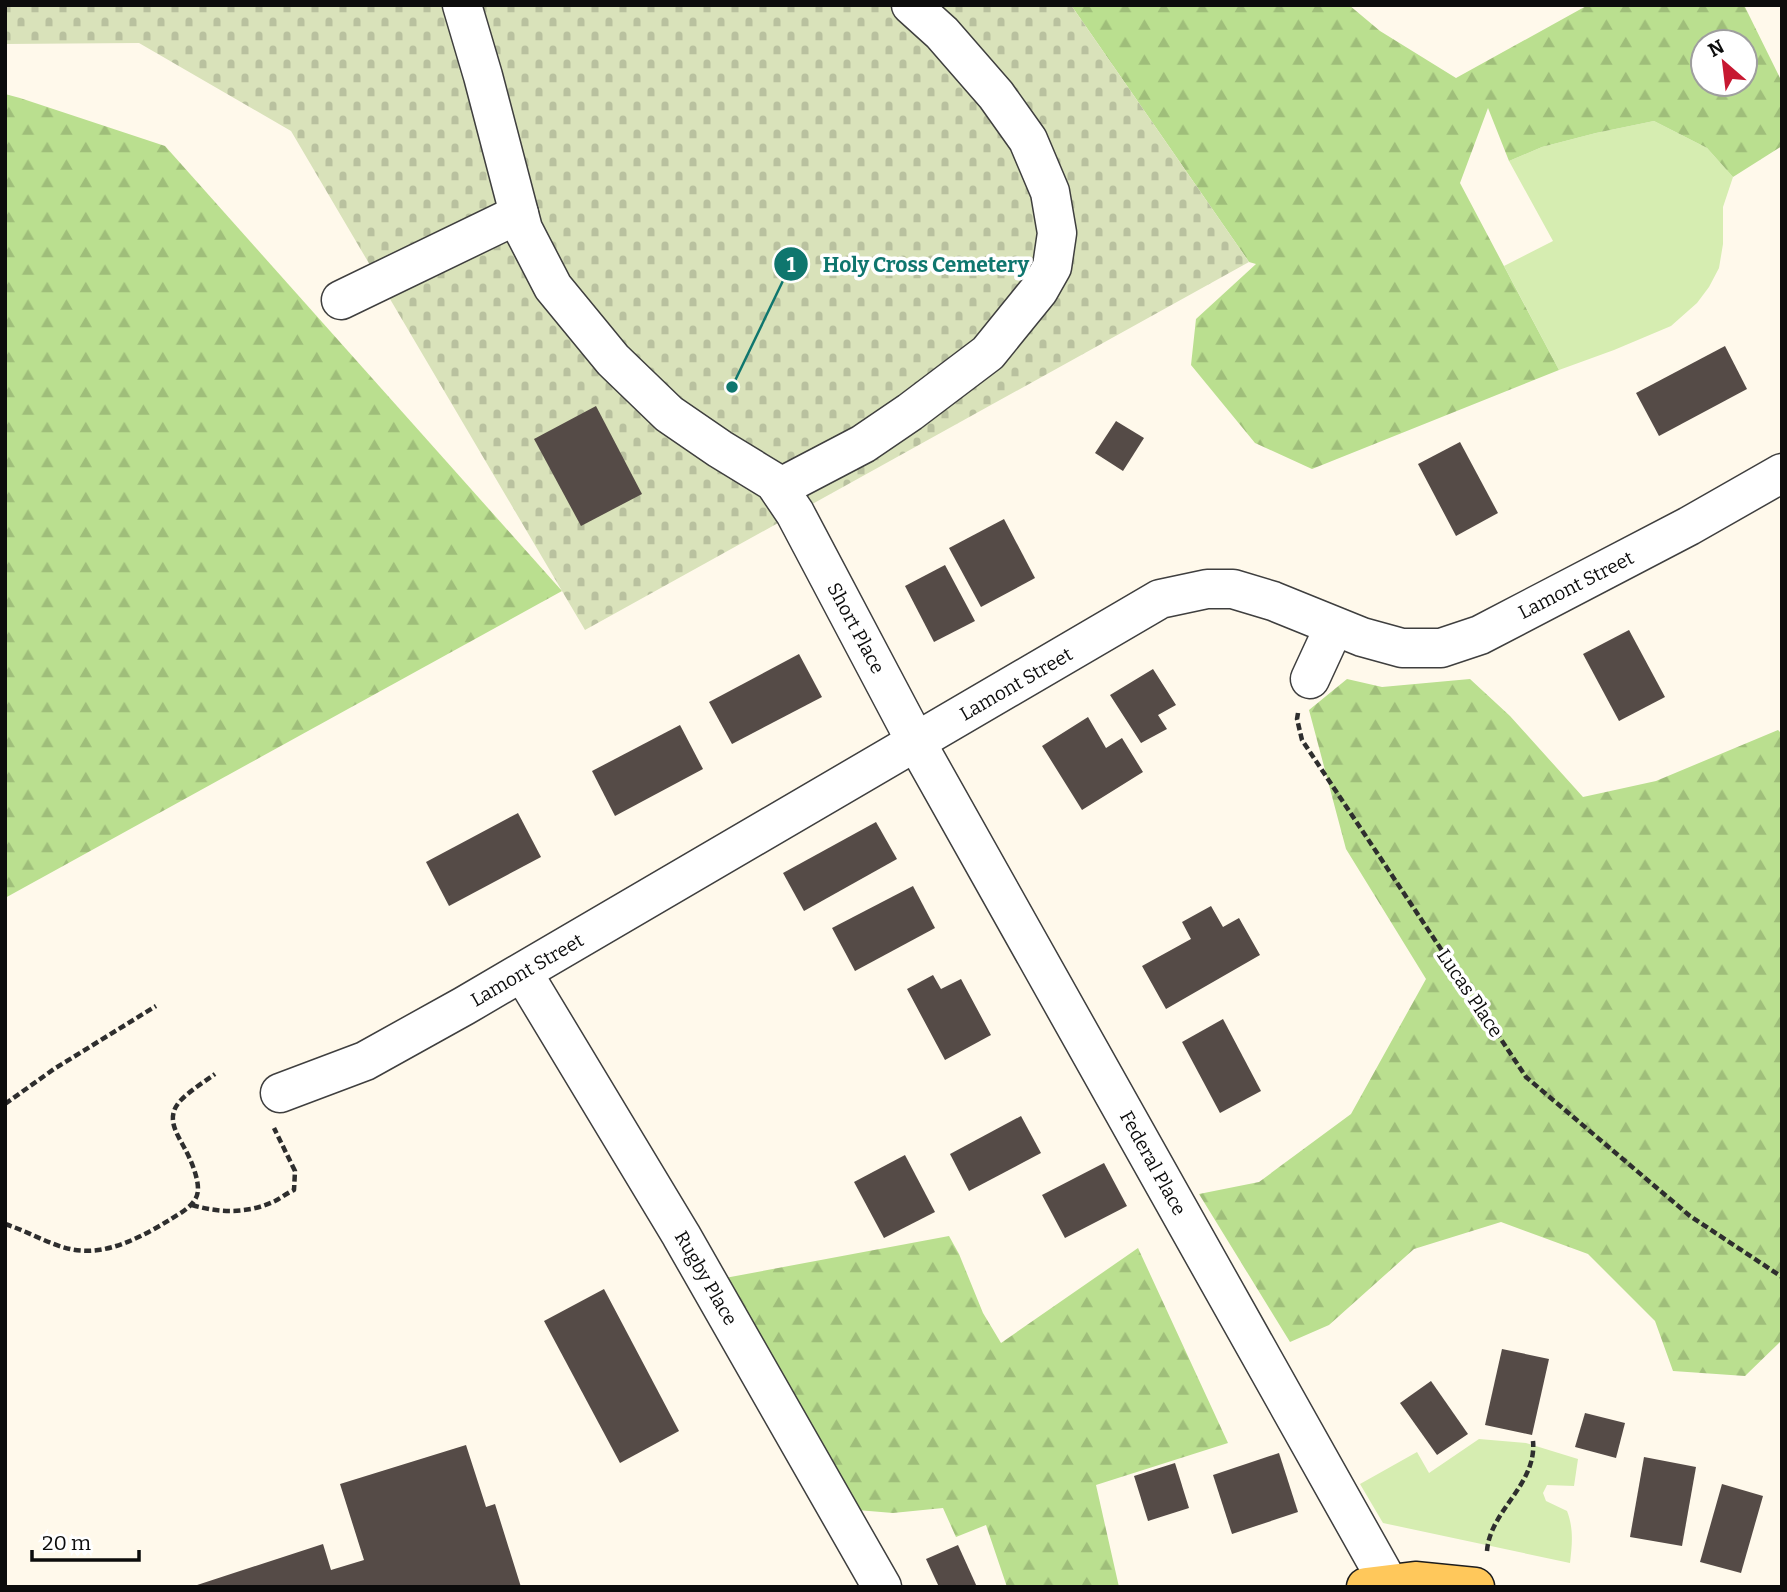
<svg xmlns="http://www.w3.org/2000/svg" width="1787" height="1592" font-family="Bitter,serif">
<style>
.green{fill:#d6edb1}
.forest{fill:url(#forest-firs);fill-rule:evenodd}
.cemetery{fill:url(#cemetery-stones)}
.building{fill:#554b47}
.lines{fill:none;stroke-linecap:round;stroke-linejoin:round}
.minor-casing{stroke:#3f3f3f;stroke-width:41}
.major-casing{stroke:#1d1d1d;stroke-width:41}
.path{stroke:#2e2e2e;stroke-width:4.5;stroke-dasharray:7 3.5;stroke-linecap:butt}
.minor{stroke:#fff;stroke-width:38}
.major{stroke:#ffc85b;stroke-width:38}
.labels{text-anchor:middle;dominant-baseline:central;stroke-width:7;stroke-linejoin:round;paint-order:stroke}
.street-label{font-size:19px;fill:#0c0c0c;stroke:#fff}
.leader{fill:none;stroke:#0f766e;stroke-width:2.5}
.callout-dot{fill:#0f766e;stroke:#fff;stroke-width:2.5}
.mark-label{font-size:21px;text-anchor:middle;font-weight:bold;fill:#fff}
.callout-label{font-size:21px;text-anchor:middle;font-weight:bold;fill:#0f766e;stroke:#fff;stroke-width:7;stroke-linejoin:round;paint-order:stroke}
</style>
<defs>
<pattern id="forest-firs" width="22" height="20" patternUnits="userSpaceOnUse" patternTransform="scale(1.75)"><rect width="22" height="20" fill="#badf8f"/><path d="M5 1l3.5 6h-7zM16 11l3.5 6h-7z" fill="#9fbe7a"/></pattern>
<pattern id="cemetery-stones" width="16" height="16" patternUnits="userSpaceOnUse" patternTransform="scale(1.75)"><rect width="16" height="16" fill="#d9e2ba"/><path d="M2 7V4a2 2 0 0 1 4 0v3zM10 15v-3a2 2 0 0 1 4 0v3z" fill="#b9c19f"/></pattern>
</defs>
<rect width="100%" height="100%" fill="#fff9eb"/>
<!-- green -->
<g class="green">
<polygon points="1654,121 1707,148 1733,177 1723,207 1723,244 1719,268 1709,287 1697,303 1671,326 1614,350 1559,370 1504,266 1553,241 1509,161 1542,147 1596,133"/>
<path d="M1479 1439 1526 1443 1578 1459 1574 1486 1547 1485 1543 1493 1546 1501 1567 1511C1574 1529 1572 1545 1570 1563L1383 1523 1360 1484 1417 1452 1429 1473Z"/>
</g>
<!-- forest -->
<g class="forest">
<path d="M1071 5H1349L1380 31 1456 78 1588 5H1744L1782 82V146L1733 177 1707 148 1654 121 1596 133 1542 147 1509 161 1488 108 1460 183 1559 370 1312 469 1255 443 1191 365 1196 319 1256 264 1249 262ZM1703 42H1745V84H1703Z"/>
<polygon points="5,94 20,98 165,146 562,591 5,898"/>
<polygon points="1347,679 1382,687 1470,679 1510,716 1583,797 1656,781 1778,730 1782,734 1782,1340 1745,1376 1673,1371 1655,1321 1588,1254 1501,1222 1414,1249 1329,1325 1290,1342 1199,1194 1259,1182 1351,1114 1426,979 1346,849 1309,710"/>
<polygon points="949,1236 959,1254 983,1313 1001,1343 1138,1248 1228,1443 1096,1485 1119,1587 1007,1587 986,1525 956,1537 943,1508 893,1513 857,1510 725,1278"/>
</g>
<!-- cemetery -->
<polygon class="cemetery" points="5,5 1071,5 1249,262 585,630 291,131 139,43 5,44"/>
<!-- building -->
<g class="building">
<polygon points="1725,346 1747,389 1659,436 1636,393"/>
<polygon points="596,406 642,494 581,526 534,439"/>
<polygon points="1116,421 1144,438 1123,471 1095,453"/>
<polygon points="1460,442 1498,513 1456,536 1418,464"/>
<polygon points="1004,519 1035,578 981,607 949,548"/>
<polygon points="945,565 975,621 934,642 905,586"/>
<polygon points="1629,630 1665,697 1619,721 1583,654"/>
<polygon points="799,654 822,697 732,744 709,702"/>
<polygon points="1153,669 1176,705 1158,715 1167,729 1141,743 1110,695"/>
<polygon points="1088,717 1106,748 1122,738 1143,772 1082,810 1042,746"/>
<polygon points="680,725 703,769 615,816 592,771"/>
<polygon points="518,813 541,857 449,906 426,862"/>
<polygon points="876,822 897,859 804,911 783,873"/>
<polygon points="913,886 935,928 855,971 832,928"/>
<polygon points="1211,906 1223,927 1239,918 1260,955 1166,1009 1142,966 1191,939 1182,922"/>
<polygon points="933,975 941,989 961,979 991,1035 945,1060 907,989"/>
<polygon points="1223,1019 1261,1091 1220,1113 1182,1042"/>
<polygon points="1021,1116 1041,1153 969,1191 950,1154"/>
<polygon points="905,1155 935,1212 884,1238 854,1182"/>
<polygon points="1104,1163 1127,1206 1065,1238 1042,1195"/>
<polygon points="604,1289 679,1431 620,1463 544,1321"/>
<polygon points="1502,1349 1549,1359 1532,1435 1485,1425"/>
<polygon points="1431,1381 1468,1434 1437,1455 1400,1403"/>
<polygon points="1585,1413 1625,1423 1616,1458 1575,1447"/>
<polygon points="466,1445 486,1507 495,1504 521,1587 191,1587 323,1544 331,1570 364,1560 340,1484"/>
<polygon points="1279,1453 1298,1512 1232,1534 1213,1475"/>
<polygon points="1644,1457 1696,1467 1682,1546 1630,1537"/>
<polygon points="1175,1463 1189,1508 1148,1521 1134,1476"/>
<polygon points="1722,1484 1763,1496 1741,1573 1700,1562"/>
<polygon points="958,1545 977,1587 939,1587 926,1559"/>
</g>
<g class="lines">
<!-- minor casing -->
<g class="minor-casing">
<g id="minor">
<polyline points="462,5 483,76 523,229 553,287 613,360 669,414 720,449 774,482 795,513 916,742 1389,1584"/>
<polyline points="341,300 519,214"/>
<polyline points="779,488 863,444 910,412 988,353 1039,290 1052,267 1057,233 1050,192 1028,140 996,95 942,33 911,5"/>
<polyline points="1310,679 1334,627"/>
<polyline points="523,973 681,1235 882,1587"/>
<polyline points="280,1093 365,1061 464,1006 1160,599 1207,589 1233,589 1273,601 1362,637 1402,648 1441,648 1480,635 1689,526 1782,473"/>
</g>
</g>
<!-- major casing -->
<g class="major-casing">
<polyline id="major" points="1366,1587 1415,1581 1475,1587"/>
</g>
<!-- path -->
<g class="path">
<polyline points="1298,713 1297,719 1302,740 1526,1077 1690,1216 1782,1277"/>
<polyline points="5,1104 54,1069 156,1006"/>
<path d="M192 1205C219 1213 248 1214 275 1201 281 1198 287 1193 294 1190L295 1171 274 1128"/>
<path d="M5 1224C27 1231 48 1244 70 1249 105 1257 142 1237 171 1219 182 1212 198 1204 198 1189 198 1177 191 1160 185 1149 176 1132 165 1117 181 1100 191 1090 204 1082 215 1074"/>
<path d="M1487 1551C1490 1510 1537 1485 1533 1441"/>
</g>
<!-- minor -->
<use href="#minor" class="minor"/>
<!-- major -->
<use href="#major" class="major"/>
</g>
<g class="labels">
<!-- street labels -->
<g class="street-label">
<text transform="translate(1576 585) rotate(-27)">Lamont Street</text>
<text transform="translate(856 628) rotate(62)">Short Place</text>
<text transform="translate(1016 684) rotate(-30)">Lamont Street</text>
<text transform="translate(527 970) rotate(-30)">Lamont Street</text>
<text transform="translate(1470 993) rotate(56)">Lucas Place</text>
<text transform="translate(1153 1163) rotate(61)">Federal Place</text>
<text transform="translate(706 1278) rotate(60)">Rugby Place</text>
</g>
</g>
<!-- callouts -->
<path class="leader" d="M732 387L791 264"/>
<g class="callout-dot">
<circle cx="732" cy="387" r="7"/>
<circle cx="791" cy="264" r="18"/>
</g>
<g class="mark-label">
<text x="791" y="272">1</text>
</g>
<g class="callout-label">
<text x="926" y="272">Holy Cross Cemetery</text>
</g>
<!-- border -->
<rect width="1787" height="1592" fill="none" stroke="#0c0c0c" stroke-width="14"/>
<!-- north arrow -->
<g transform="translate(1724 63) rotate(332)"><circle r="33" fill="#ffffff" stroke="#9e9e9e" stroke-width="2"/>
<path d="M0-5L12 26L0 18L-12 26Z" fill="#c71831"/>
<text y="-10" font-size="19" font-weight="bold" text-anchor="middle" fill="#0c0c0c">N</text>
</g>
<!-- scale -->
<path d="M32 1550v10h107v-10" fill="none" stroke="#0c0c0c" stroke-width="3.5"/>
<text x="42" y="1550" font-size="21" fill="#0c0c0c" stroke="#ffffff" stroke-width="5" paint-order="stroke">20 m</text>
</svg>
